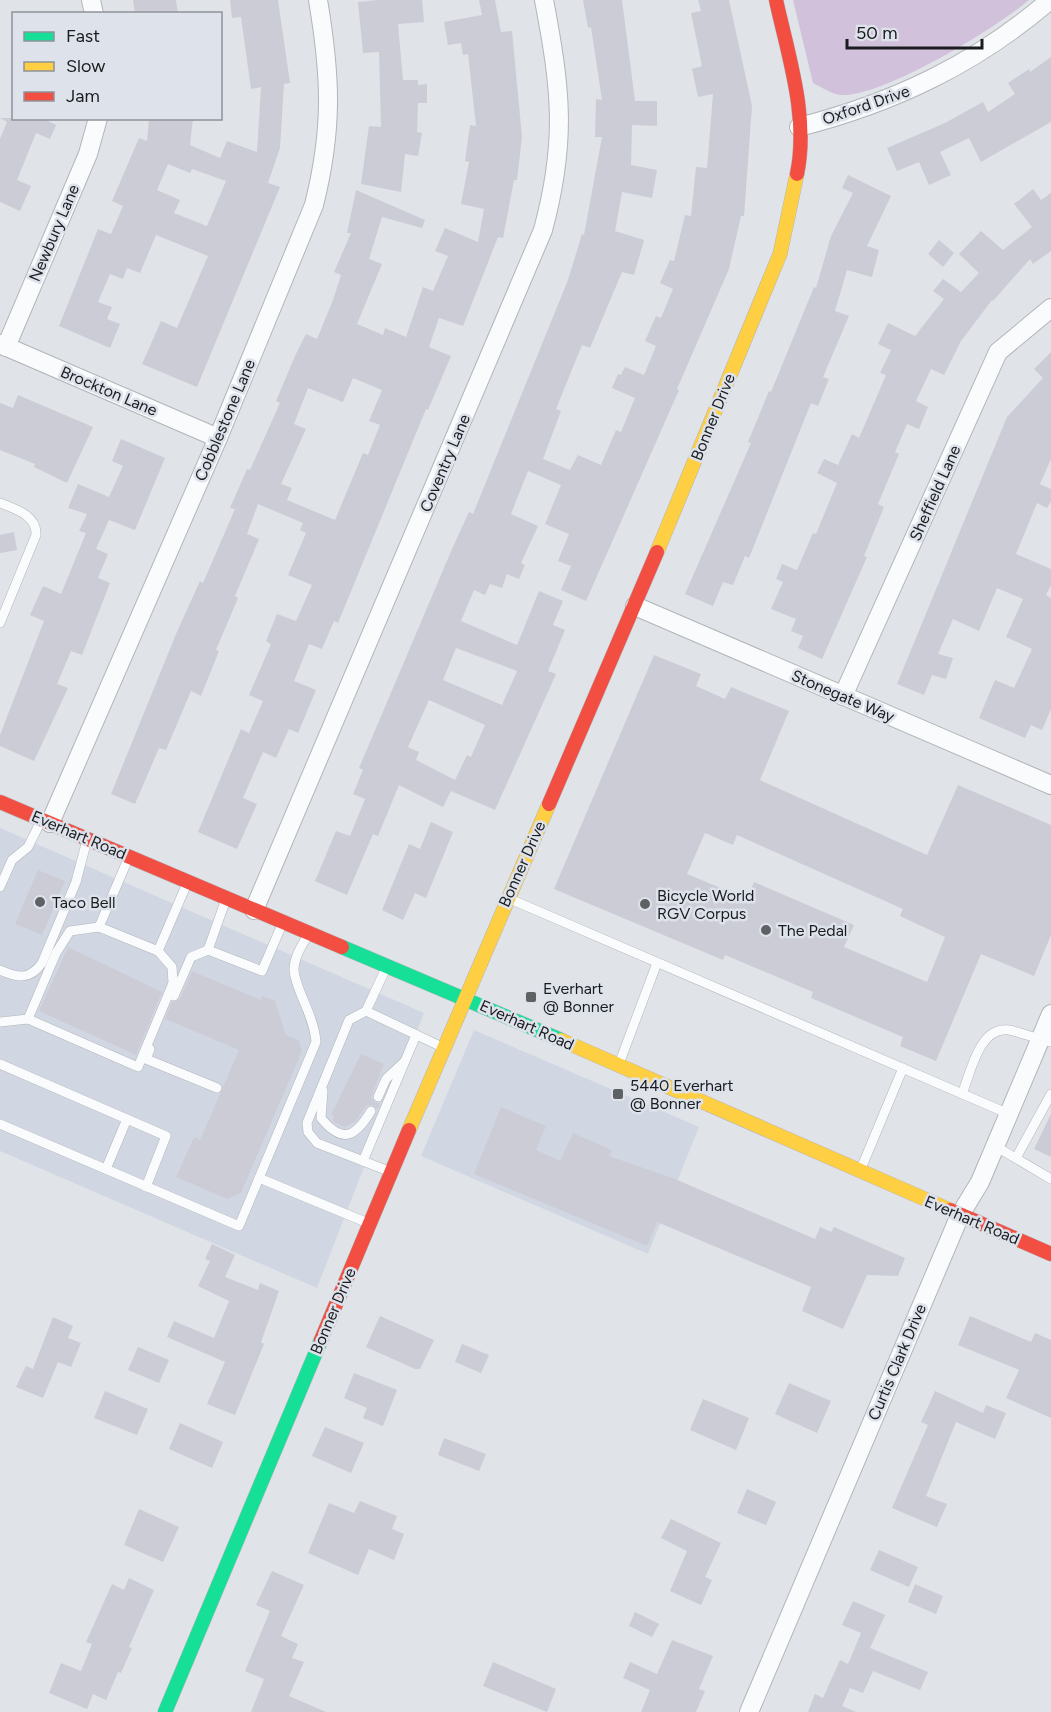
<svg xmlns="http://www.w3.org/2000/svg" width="1051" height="1712" font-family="Figtree,sans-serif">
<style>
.built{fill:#d1d7e2}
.green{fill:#d2c1db}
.building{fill:#ccccd6;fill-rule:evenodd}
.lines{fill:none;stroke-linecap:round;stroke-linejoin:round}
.lane-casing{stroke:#b2b5b9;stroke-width:10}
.street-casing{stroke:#b2b5b9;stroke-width:20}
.fast-casing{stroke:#b2b5b9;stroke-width:15}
.slow-casing{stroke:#b2b5b9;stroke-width:15}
.jam-casing{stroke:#b2b5b9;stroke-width:15}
.lane{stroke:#fafbfc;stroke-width:9}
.street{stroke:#fafbfc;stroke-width:18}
.fast{stroke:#16e098;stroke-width:14}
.slow{stroke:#ffcf43;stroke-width:14}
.jam{stroke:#f24e42;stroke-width:14}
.poi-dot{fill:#5f6265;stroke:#dde2eb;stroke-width:2}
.labels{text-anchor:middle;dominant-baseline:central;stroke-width:5;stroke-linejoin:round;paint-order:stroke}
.street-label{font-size:16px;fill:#1a1c1f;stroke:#dde2eb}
.poi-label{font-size:16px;fill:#1a1c1f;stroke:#dde2eb;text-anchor:start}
</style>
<rect width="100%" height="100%" fill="#e0e3e8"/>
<!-- built -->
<g class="built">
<polygon points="0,828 424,1013 317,1288 0,1151"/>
<polygon points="474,1030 699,1127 648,1254 421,1156"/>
</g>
<!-- green -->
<path class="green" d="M793 0H1029C996 28 885 96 842 95 833 95 821 87 813 83Z"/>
<!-- building -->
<g class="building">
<polygon points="133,0 176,0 178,14 135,14"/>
<path d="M230 0H278L290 83 284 84 280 148 268 183 280 187 197 387 142 364 161 321 177 328 208 256 156 235 140 273 127 268 123 279 110 274 98 302 112 307 107 319 120 324 110 348 59 326 98 229 111 234 123 206 112 201 139 138 147 141 149 118H193L190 145 220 158 227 141 257 152 261 87 251 89 241 17 232 18ZM168 164 190 173 192 169 226 181 207 226 174 213 180 200 157 190Z"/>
<polygon points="378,0 422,0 424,22 398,24 403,80 418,80 418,85 427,84 427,103 418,103 417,132 422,133 418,156 405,154 401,192 361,184 369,126 381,127 379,52 363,53 358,2"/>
<path d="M479 0H495L501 32 512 31 522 137 517 180H514L503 238 498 237 463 326 439 318 429 347 451 356 428 410 426 409 338 623 334 621 322 649 309 644 294 681 316 690 298 733 289 729 276 758 263 752 243 798 257 804 237 849 198 832 241 729 249 733 263 701 249 695 271 644 266 641 277 614 296 621 312 585 288 575 306 533 300 530 303 523 258 504 247 534 259 539 235 596 238 598 216 650 219 651 201 696 191 691 166 750 159 748 135 804 111 794 176 634 200 581 203 583 235 509 230 508 247 469 250 470 280 403 276 401 295 356 306 334 317 339 333 300 341 275 334 272 351 233H347L356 190 425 220 422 228 382 217 369 259 382 264 357 324 383 335 385 328 406 337 423 287 433 291 448 256 435 251 445 228 478 242 484 209 461 204 469 162 465 161 470 125 476 126 468 54 463 55 461 43 448 45 444 22 482 15ZM353 378 382 390 369 421 380 425 368 455 363 453 335 520 287 500 292 488 281 484 306 429 294 424 308 388 343 402Z"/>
<path d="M583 0H622L635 101H657V126L632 125 631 165 657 170 652 198 622 192 615 231 644 240 634 275 622 272 590 348 582 345 556 409 561 411 543 459 570 470 578 455 601 465 616 430 621 432 635 398 612 388 618 374 621 375 625 367 644 375 656 346 645 341 656 316 661 318 673 289 660 283 670 260 674 261 685 215 691 216 696 167 707 168 713 94 698 97 692 69 702 66 691 13 701 11 698 0H729L752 106 744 216H741L729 269 677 389 679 390 586 601 561 590 571 566 558 561 569 534 545 524 561 485 528 471 511 514 538 526 521 563 525 565 519 579 507 574 502 588 490 584 485 595 474 590 461 621 517 645 539 591 563 601 553 625 565 630 548 671 556 674 495 810 451 791 443 807 399 785 378 836 373 834 347 895 315 881 336 831 350 836 365 799 353 794 363 770 359 768 452 549 469 512 473 514 568 280 582 234 584 235 602 137H595L596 99 602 100 591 27 588 28ZM456 648 517 671 502 705 443 680ZM429 700 485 725 471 757 467 755 455 780 416 760 419 752 408 747Z"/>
<polygon points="1051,57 1051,122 981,162 969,138 940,152 951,175 929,185 919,162 897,171 887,148 945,123 983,102 988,112 1015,94 1008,83 1029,69 1030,72"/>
<polygon points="0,118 42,118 56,125 50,139 36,133 17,180 31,186 20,211 0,202 0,139 7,122"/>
<polygon points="848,175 891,196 867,246 879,250 872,277 847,270 835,311 849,316 823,377 829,379 818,406 811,403 749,558 745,556 733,585 723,582 713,606 685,594 751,443 748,442 769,391 771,392 814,287 816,288 831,236 853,193 842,188"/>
<polygon points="1033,189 1041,200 1051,193 1051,251 1033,264 1030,259 993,301 992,300 961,341 944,375 931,369 916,401 928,407 919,429 907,424 895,452 899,454 878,504 884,507 864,556 867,557 822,659 798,648 803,636 791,631 796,619 771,609 783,582 776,579 782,564 797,570 813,533 816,534 837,483 817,473 824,459 838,465 852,434 859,438 886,375 880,373 891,350 878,344 888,323 915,336 944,299 933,291 943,279 961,292 979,273 959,254 981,231 1003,250 1032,227 1014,204"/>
<polygon points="939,240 954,253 943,267 928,254"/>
<polygon points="1051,352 1051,459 1040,484 1051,489 1051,501 1047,508 1037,503 1016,554 1051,569 1051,585 1046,595 1051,598 1051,709 1042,730 1031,725 1025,738 979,718 995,680 1014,688 1032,649 1006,637 1023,599 997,588 979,631 953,619 938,654 953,658 946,679 932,675 924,695 897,684 1007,417 1043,378 1034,369"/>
<polygon points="18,395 93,427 67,483 34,467 35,464 0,450 0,403 13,408"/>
<polygon points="121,439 165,458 135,530 109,520 96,549 108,554 98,578 110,583 82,655 71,651 57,684 68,688 34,761 0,746 0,735 44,621 30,615 43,586 61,594 86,533 79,531 87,514 68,508 78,484 109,497 123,466 112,461"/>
<polygon points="14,532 17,550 0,553 0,535"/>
<path d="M654 655 701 674 696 686 725 699 731 687 789 711 760 780 927 855 958 785 1051 825V935L1034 976 981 954 936 1061 900 1046 903 1037 811 998 813 992 725 955 723 960 554 889ZM705 833 733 845 737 835 903 909 900 916 945 937 927 982 844 947 854 925 754 882 747 899 687 874Z"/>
<polygon points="431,822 453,832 426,898 415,893 403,920 382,910 409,844 420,849"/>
<polygon points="38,870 65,881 42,935 15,924"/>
<polygon points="68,947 162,992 136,1055 39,1011"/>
<polygon points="192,971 261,1000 262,996 275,1001 286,1035 299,1041 302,1051 241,1193 227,1199 176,1177 194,1137 200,1140 239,1050 165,1019 172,1002 180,999"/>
<polygon points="361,1054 384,1064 371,1097 375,1103 380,1103 377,1109 374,1105 367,1105 355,1122 344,1127 333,1121 334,1115 331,1115"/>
<polygon points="501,1107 546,1126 536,1150 560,1161 573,1133 612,1150 609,1156 675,1179 815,1239 820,1227 831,1232 834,1227 905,1258 898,1276 867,1275 843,1329 802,1311 811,1287 657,1222 647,1246 474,1174"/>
<polygon points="1051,1114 1051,1157 1034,1149"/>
<polygon points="212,1244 235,1255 225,1277 258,1290 260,1283 279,1291 261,1342 264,1344 235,1415 207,1404 225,1362 167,1337 174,1321 214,1338 229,1301 198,1286 210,1261 205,1259"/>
<polygon points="380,1316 434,1340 420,1369 415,1369 366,1347"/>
<polygon points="970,1316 1031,1342 1035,1333 1051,1340 1051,1418 1006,1398 1019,1370 958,1345"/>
<polygon points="53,1317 73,1326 68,1338 81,1343 71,1367 58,1362 43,1398 16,1387 26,1366 33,1369"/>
<polygon points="462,1344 489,1355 481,1373 455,1362"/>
<polygon points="138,1347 169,1360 159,1383 128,1370"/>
<polygon points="354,1373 397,1390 383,1426 363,1418 367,1408 344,1398"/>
<polygon points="789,1383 831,1401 817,1433 775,1414"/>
<polygon points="105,1391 148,1409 137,1435 94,1418"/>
<polygon points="935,1391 983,1413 986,1405 1006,1413 995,1439 956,1422 926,1496 947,1504 937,1527 892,1508 928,1425 921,1422"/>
<polygon points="703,1399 749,1418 736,1450 690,1430"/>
<polygon points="180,1423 223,1442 212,1468 169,1449"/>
<polygon points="325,1427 364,1443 351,1473 312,1456"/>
<polygon points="444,1438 486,1454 479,1471 438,1455"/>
<polygon points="747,1489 776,1502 766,1525 737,1513"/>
<polygon points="360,1501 397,1516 392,1529 404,1534 394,1560 369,1549 358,1575 308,1553 329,1503 354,1513"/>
<polygon points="139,1509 179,1527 163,1562 124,1545"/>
<polygon points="671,1519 721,1543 705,1577 712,1580 701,1605 670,1591 687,1551 661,1538"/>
<polygon points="879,1550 918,1567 909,1587 870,1570"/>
<polygon points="272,1571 304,1585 281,1636 298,1644 292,1658 304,1662 289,1696 326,1712 251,1712 264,1679 245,1671 270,1611 256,1605"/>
<polygon points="129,1578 154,1590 129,1647 132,1648 121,1673 118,1672 106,1700 93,1694 87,1709 49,1693 61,1663 81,1671 92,1644 86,1642 112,1584 124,1590"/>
<polygon points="915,1584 943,1596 936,1614 908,1602"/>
<polygon points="853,1601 885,1615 870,1648 928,1672 920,1690 873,1671 863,1693 850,1688 842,1706 856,1712 808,1712 815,1694 823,1698 840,1660 848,1664 861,1633 842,1625"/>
<polygon points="635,1612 659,1624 652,1637 629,1626"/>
<polygon points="672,1640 713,1656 699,1689 705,1691 696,1712 641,1712 650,1690 623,1678 630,1662 657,1674"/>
<polygon points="493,1662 556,1689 547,1712 483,1686"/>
</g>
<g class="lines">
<!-- lane casing -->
<g class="lane-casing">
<g id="lane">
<path d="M0 503C15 509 37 515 36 535L0 623"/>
<polyline points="128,859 99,927 158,951 188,881"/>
<polyline points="0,887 12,860 28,847 41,821"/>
<polyline points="226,899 208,950 262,971 283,922"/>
<polyline points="510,899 1009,1114"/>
<polyline points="99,927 70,931 56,953 28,1019 138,1067 173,983 172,967 158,951"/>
<polyline points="387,966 366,1011 349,1020 307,1123 308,1132 317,1143 391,1172"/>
<path d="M0 970C18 978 30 980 42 963L76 882 87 840"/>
<polyline points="174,996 191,957 208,950"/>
<polyline points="366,1011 442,1047"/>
<polyline points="0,1022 28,1019"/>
<polyline points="150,1049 146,1059 217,1088"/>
<polyline points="0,1064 166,1136 146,1187"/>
<polyline points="619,1064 657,963"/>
<path d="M323 1091 321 1118C343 1145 356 1136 371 1111"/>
<path d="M962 1094C971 1072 979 1026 1009 1030 1023 1033 1037 1039 1051 1042"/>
<polyline points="378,1097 386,1079 403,1063"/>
<path d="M0 1124 239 1226 316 1042C314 1015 295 989 294 970 294 957 302 945 308 935"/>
<polyline points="995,1146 1051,1179"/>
<polyline points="1016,1158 1051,1094"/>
<polyline points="363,1161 416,1035"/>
<polyline points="106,1169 127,1119"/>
<polyline points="860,1171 903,1068"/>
<polyline points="259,1178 368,1223"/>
</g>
</g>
<!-- street casing -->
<g class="street-casing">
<g id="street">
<polyline points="91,0 94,14"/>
<path d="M799 127C893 103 976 64 1050 0"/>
<polyline points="0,344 218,438"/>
<polyline points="6,347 88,154 98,118"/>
<polyline points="635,606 1051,785"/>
<polyline points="843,696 998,352 1051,308"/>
<path d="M50 823 218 438 314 205C333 129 331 77 318 0"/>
<path d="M254 910 543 230C567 141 561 89 544 0"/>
<polyline points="749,1712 960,1215 980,1182 1051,1014"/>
</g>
</g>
<!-- fast casing -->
<g class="fast-casing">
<g id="fast">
<polyline points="342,947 561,1040"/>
<polyline points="165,1712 321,1340"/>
</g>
</g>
<!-- slow casing -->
<g class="slow-casing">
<g id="slow">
<polyline points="657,552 780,254 797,174"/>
<polyline points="561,1040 950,1210"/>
<polyline points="409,1130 549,804"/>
</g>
</g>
<!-- jam casing -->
<g class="jam-casing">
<g id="jam">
<path d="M776 0C788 55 809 117 797 174"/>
<polyline points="0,802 342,947"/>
<polyline points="549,804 657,552"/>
<polyline points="950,1210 1051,1254"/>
<polyline points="321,1340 409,1130"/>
</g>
</g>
<!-- lane -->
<use href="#lane" class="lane"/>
<!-- street -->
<use href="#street" class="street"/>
<!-- fast -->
<use href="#fast" class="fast"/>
<!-- slow -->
<use href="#slow" class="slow"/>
<!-- jam -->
<use href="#jam" class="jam"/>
</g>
<!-- markers -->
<g class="poi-dot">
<circle cx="40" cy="902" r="6"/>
<circle cx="645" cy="904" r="6"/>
<circle cx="766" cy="930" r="6"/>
<rect x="525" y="991" width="12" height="12" rx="3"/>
<rect x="612" y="1088" width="12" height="12" rx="3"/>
</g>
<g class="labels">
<!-- street labels -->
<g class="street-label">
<text transform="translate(866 105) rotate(-19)">Oxford Drive</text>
<text transform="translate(54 233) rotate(-67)">Newbury Lane</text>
<text transform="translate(109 391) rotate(23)">Brockton Lane</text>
<text transform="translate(713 417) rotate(-68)">Bonner Drive</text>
<text transform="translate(225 420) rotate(-67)">Cobblestone Lane</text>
<text transform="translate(445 463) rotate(-67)">Coventry Lane</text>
<text transform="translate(935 493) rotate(-66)">Sheffield Lane</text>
<text transform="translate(843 696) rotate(23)">Stonegate Way</text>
<text transform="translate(79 835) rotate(23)">Everhart Road</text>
<text transform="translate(522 864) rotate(-66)">Bonner Drive</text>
<text transform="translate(527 1025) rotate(24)">Everhart Road</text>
<text transform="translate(972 1220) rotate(23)">Everhart Road</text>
<text transform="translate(333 1311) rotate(-67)">Bonner Drive</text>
<text transform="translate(897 1362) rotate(-67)">Curtis Clark Drive</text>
</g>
<!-- poi labels -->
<g class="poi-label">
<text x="657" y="895">Bicycle World<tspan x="657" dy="18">RGV Corpus</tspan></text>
<text x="52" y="902">Taco Bell</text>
<text x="778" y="930">The Pedal</text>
<text x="543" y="988">Everhart<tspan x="543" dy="18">@ Bonner</tspan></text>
<text x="630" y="1085">5440 Everhart<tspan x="630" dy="18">@ Bonner</tspan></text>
</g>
</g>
<!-- legend -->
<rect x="12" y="12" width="210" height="108" fill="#dde2eb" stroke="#8f9399" stroke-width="1.5"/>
<rect x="24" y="32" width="30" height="9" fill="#16e098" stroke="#8f9399" stroke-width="1.5"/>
<text x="66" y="42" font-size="18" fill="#1a1c1f">Fast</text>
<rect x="24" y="62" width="30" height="9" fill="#ffcf43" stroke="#8f9399" stroke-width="1.5"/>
<text x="66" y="72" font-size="18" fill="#1a1c1f">Slow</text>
<rect x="24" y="92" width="30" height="9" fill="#f24e42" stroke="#8f9399" stroke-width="1.5"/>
<text x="66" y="102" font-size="18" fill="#1a1c1f">Jam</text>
<!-- scale -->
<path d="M847 39v9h135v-9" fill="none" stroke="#1a1c1f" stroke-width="3"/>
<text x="856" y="39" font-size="18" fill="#1a1c1f" stroke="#dde2eb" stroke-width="4.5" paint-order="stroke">50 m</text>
</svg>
